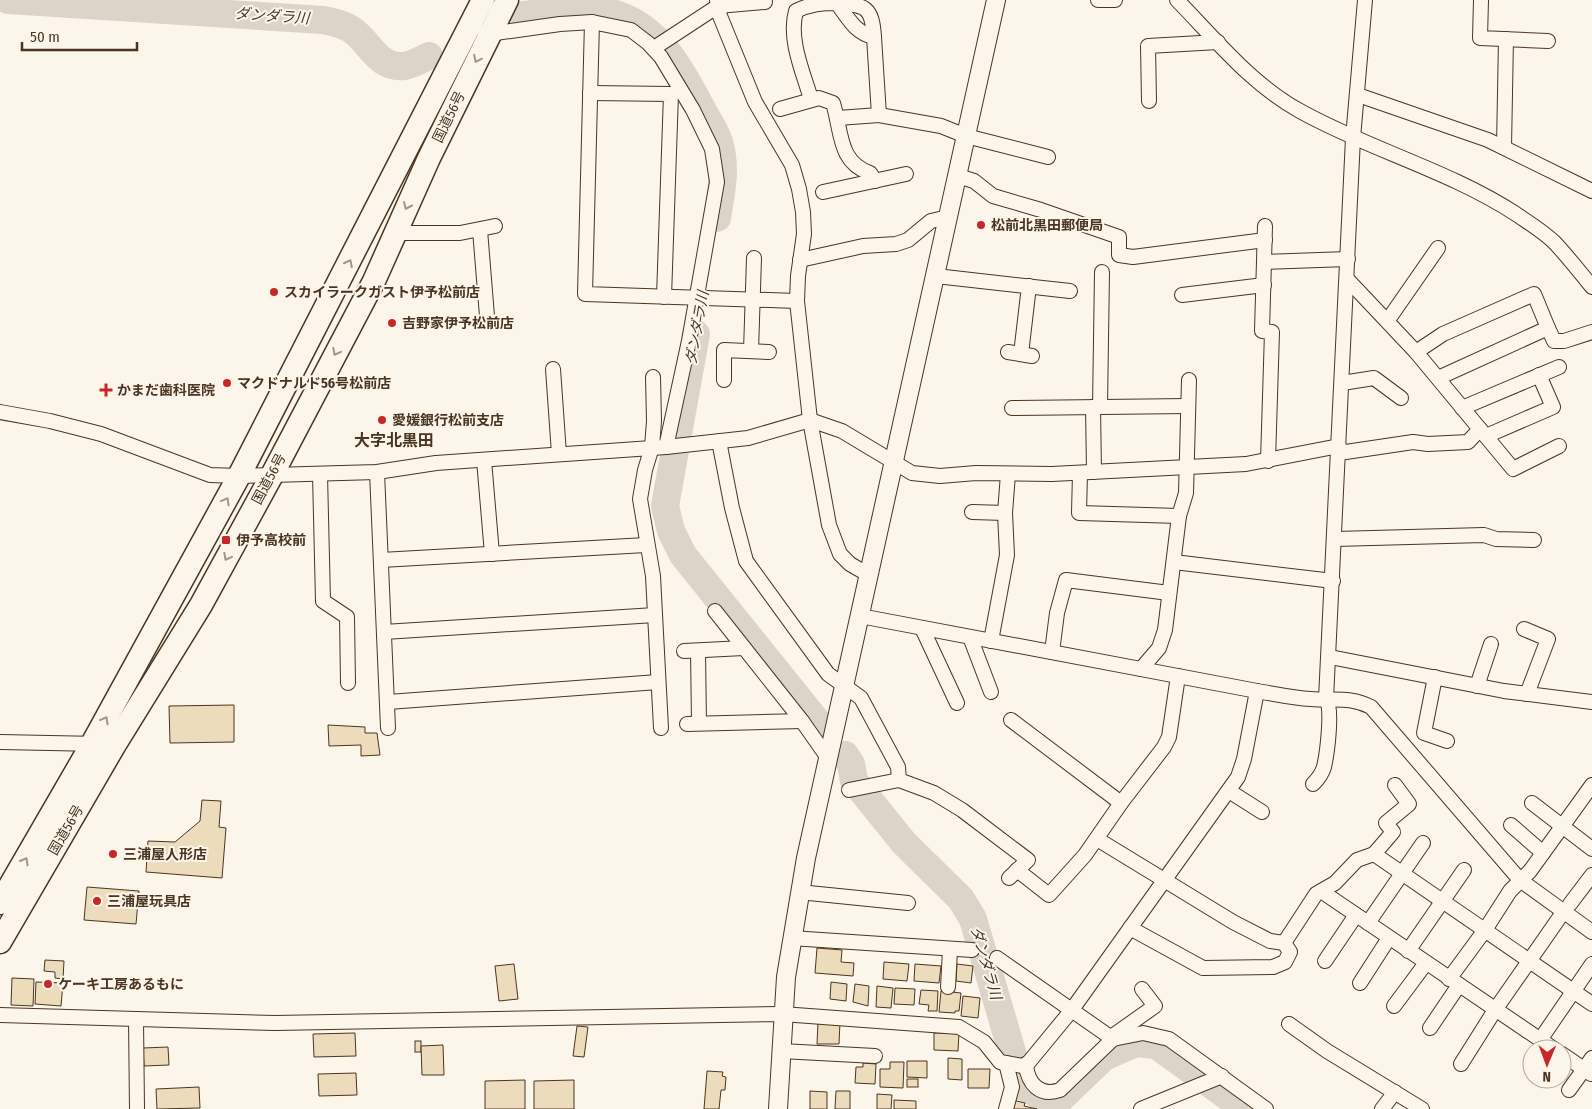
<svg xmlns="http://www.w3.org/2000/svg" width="1592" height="1109" font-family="'Fira Sans Condensed','Noto Sans JP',sans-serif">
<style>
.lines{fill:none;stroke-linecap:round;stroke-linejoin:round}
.river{stroke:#dcd4c6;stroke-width:28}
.building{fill:#ecdcbc;stroke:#4a3520}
.minor-casing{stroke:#4a3520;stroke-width:16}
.tertiary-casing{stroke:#4a3520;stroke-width:20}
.trunk-casing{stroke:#4a3520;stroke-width:25}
.minor{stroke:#fbf6e9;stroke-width:14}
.tertiary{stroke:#fbf6e9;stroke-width:18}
.trunk{stroke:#fbf6e9;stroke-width:22}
.oneway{stroke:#a29684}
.poi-dot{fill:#c62828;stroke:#fbf6e9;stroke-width:2}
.labels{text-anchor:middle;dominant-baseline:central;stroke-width:4;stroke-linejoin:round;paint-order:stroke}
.street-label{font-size:14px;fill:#4a3520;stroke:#fbf6e9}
.poi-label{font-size:14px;font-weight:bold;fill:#4a3520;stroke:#fbf6e9;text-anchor:start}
.water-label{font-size:15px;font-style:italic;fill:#4a3520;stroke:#fbf6e9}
.quarter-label{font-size:16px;font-weight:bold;fill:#4a3520;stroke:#fbf6e9}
</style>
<rect width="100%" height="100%" fill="#fbf6e9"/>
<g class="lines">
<!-- river -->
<g class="river">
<path d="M8 0 323 20C333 22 343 24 352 30 370 42 378 69 404 66 412 65 422 59 429 56"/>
<path d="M523 15C552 12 590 5 618 15 661 30 682 71 702 109 707 119 716 131 719 142 727 168 721 193 717 218"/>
<polyline points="696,334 665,506 671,531 683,555 819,724"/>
<polyline points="845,755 851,764 854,781 904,843 961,899 973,919 1022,1086 1055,1104 1104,1057 1136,1043 1156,1045 1245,1109"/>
</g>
</g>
<!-- building -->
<g class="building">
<polygon points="234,705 234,742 170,743 169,706"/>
<polygon points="328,725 365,727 365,733 377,733 380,755 361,756 361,745 329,746"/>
<polygon points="202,800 221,801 219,827 226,828 222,878 146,872 148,841 175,842 200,821"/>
<polygon points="87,887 139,891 136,924 84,920"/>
<polygon points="817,948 842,950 841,962 854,963 853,976 815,973"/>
<polygon points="45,960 64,961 63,979 55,978 55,972 44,971"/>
<polygon points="884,962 909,964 907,981 883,979"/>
<polygon points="514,964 518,999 499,1001 495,966"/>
<polygon points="915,964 941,966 939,983 914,981"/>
<polygon points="957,964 973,966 971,983 956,981"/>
<polygon points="12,978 34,979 33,1006 11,1005"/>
<polygon points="36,982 63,983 61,1006 35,1004"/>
<polygon points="831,982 847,984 846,1001 830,999"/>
<polygon points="855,984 869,986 868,1006 853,1002"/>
<polygon points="877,986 893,988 891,1008 876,1007"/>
<polygon points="895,988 915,989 914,1005 894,1004"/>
<polygon points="921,990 938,991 937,1011 928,1011 929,1005 919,1004"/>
<polygon points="941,991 961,993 959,1011 955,1011 955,1013 939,1012"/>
<polygon points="963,996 980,998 978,1018 961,1016"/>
<polygon points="818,1022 840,1022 839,1044 817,1044"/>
<polygon points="577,1026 588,1027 584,1057 573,1056"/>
<polygon points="355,1033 356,1056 314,1057 313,1034"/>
<polygon points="934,1033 959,1033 958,1051 934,1050"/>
<rect x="415" y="1041" width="6" height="11"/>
<polygon points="443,1045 444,1075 422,1075 421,1046"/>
<polygon points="168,1047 169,1065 144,1066 143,1048"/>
<polygon points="948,1058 962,1059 962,1080 948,1079"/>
<polygon points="907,1061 927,1061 927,1078 907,1077"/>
<polygon points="890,1062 904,1062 903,1088 880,1087 880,1069 890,1069"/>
<polygon points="863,1063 876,1064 875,1084 855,1083 856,1067 863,1067"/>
<polygon points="968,1069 990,1069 989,1088 968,1088"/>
<polygon points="707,1071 723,1072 722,1076 726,1077 725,1090 721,1090 719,1109 704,1109"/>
<polygon points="356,1073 357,1095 319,1096 318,1074"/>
<rect x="907" y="1079" width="11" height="8"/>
<polygon points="525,1080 525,1109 485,1109 485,1081"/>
<polygon points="574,1080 574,1109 534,1109 534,1081"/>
<polygon points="199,1087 200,1108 157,1109 156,1089"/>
<polygon points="810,1091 827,1092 827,1109 810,1109"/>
<polygon points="836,1091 850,1091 850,1109 835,1109"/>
<polygon points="877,1094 892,1095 891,1109 877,1109"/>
<polygon points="894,1100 916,1101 916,1109 894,1109"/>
<polygon points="1012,1100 1025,1103 1024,1106 1037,1109 1010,1109"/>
</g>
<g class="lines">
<!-- minor casing -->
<g class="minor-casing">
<g id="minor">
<polyline points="717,0 720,16 755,102 792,165 799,189 803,212 804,234 798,276 797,301 810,420 829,525 840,554 850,564 869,575"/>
<polyline points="1098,0 1115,0"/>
<path d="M1177 0C1216 40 1251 84 1300 111 1370 150 1448 170 1516 214 1529 223 1544 232 1555 243 1568 257 1580 272 1592 287"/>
<polyline points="1481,0 1480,38 1548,41"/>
<path d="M837 3C866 5 872 7 874 37"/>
<polyline points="592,22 585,294 797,301"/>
<polyline points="485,32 489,34 560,24 592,22 631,30 648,43 661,57 693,110 712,149 717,182 689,341 666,447"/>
<polyline points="654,48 718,6 765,2"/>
<polyline points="590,93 671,94 664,297"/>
<polyline points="1358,95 1488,140 1592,191"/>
<path d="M811 99C803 72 788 39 796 11 810 4 822 3 837 3 848 18 855 33 874 37L879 115"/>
<polyline points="1149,101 1148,46 1218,42"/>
<path d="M780 109 819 98 833 103C842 132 838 162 870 173L875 181"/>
<polyline points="838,118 879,115 941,126 966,136 1048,157"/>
<polyline points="1504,147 1506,39"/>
<polyline points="958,176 974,181 993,196 1041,210 1119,237 1119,255 1133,257 1265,240"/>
<polyline points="823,192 906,174"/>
<polyline points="1265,226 1262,331 1272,332 1268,461"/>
<polyline points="480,230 487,316"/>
<polyline points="395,233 460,233 495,226"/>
<polyline points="800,260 863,246 896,244 908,240 931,221 948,217"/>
<polyline points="1265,262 1348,259"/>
<polyline points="936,276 1070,291"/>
<polyline points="1347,279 1416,352 1513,469 1559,446"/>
<polyline points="1182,295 1264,285"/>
<polyline points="1388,320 1438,248"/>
<polyline points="1548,328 1554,341 1564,341 1592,332"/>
<polyline points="751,351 754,258"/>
<polyline points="1008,352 1032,356"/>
<polyline points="1416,352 1443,334 1534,294 1548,328 1438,378"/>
<polyline points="1021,354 1029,286"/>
<polyline points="553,369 559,454"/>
<polyline points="653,377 654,421 652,447 645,470 640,499 653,576 661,728"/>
<polyline points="724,380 724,350 769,352"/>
<polyline points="1342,383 1374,378 1401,398"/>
<polyline points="1093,407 1094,472"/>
<polyline points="1100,407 1102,272"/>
<polyline points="1012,408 1188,406"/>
<polyline points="1462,408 1559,367"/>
<polyline points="0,412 50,421 101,434 210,475 239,476 377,472 436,463 666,447 748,438 810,420 842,431 912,473 940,476 976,473 1052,474 1246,464 1339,446"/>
<polyline points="1486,436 1553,407 1539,375"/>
<polyline points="719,441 732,508 746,561 828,674 861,698 898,767 899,780 934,793 962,810 1028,860 1009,878"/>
<polyline points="1339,453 1413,442 1428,444 1468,442 1480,429"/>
<polyline points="484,460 492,554"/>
<polyline points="377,472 388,728"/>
<polyline points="1080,473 1079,513 1179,516"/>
<polyline points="320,474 323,601 347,617 348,683"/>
<polyline points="972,512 1005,513"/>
<polyline points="1335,539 1484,535 1496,539 1534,540"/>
<polyline points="381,560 646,545"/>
<polyline points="1174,562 1333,581"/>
<polyline points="715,611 802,721 828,758"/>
<path d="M860 616 1257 691C1275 694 1293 698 1311 699 1333 701 1350 696 1371 707L1520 880 1592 932"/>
<polyline points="922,628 957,703"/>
<polyline points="1524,629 1548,639 1527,694"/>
<polyline points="384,632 655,615"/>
<polyline points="970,637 991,692"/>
<polyline points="991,641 1007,555 1005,513 1008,474"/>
<polyline points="684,651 744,648"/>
<polyline points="698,651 699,723"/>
<polyline points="1052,652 1057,613 1066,580 1169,593"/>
<polyline points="1330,657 1504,691 1592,702"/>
<polyline points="1141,669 1159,648 1165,630 1179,516 1186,493 1189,380"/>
<polyline points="1435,677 1424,733 1447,741"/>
<polyline points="1477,686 1491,644"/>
<polyline points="388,702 658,682"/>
<polyline points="1011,720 1121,803"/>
<polyline points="687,724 802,721"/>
<polyline points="0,742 99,744"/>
<path d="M1313 784C1318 779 1322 774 1324 767 1327 754 1333 709 1326 699L1353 138 1365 0"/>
<polyline points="849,790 899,780"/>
<polyline points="1229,791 1262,812"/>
<polyline points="1532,803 1592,849"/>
<polyline points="1511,825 1543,853"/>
<polyline points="1097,839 1233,922 1270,941 1284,943 1290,952 1285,962 1273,967 1203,968 1130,928"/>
<polyline points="1374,854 1592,1004"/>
<polyline points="1017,870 1049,895 1085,855 1121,803 1164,747 1169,737 1178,676"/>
<polyline points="1321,891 1554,1049"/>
<polyline points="799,892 908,903"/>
<polyline points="1570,904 1592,875"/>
<polyline points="1368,923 1423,843"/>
<polyline points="791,938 972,950"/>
<polyline points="1284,943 1316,894 1335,883 1357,860 1374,854 1393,832 1386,823 1409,804 1395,785"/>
<polyline points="1408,951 1464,870"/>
<polyline points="997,958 1113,1039 1143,1033 1169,1039 1266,1109"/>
<polyline points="1325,961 1356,915"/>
<polyline points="1449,979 1485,930 1510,891 1530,871 1592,785"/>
<polyline points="1360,983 1389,938"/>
<polyline points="948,987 950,950"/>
<polyline points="1394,1006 1426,963"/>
<polyline points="0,1015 275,1023 782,1014 959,1027 984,1042 1000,1062 1023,1066 1029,1062 1071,1011 1238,777 1244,759 1257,691"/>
<polyline points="136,1019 137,1109"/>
<polyline points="1289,1024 1327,1051 1422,1109"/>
<polyline points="1430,1028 1459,985"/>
<polyline points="1114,1035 1155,1006 1142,989"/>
<polyline points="1540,1040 1592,964"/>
<polyline points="781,1051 875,1056"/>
<polyline points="1562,1054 1591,1074"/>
<polyline points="1461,1064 1495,1010 1564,911"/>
<path d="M1026 1065C1028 1084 1040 1097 1060 1090L1113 1039"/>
<polyline points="1569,1090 1592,1058"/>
<polyline points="1006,1109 1012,1087 1006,1063"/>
<polyline points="1141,1109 1222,1076"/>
<polyline points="1382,1109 1395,1092"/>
</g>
</g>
<!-- tertiary casing -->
<g class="tertiary-casing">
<polyline id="tertiary" points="778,1109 786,977 806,858 996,0"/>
</g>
<!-- trunk casing -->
<g class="trunk-casing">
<g id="trunk">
<polyline points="0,903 92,744 239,476 483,0"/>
<polyline points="0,942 114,746 201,605 272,475 374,281 429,158 507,0"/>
</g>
</g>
<!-- minor -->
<use href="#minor" class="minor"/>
<!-- tertiary -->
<use href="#tertiary" class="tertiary"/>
<!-- trunk -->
<use href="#trunk" class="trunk"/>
</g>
<!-- one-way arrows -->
<defs><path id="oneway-chevron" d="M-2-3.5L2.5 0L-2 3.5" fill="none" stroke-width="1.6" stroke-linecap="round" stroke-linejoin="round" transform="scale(1.25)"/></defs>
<g class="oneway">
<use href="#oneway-chevron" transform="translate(477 59) rotate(116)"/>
<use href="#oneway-chevron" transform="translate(407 206) rotate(114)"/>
<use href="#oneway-chevron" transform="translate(349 263) rotate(-63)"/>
<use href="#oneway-chevron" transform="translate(336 352) rotate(118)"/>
<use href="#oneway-chevron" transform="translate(226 501) rotate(-61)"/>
<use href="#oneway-chevron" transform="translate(227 557) rotate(118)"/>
<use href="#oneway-chevron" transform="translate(105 720) rotate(-61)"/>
<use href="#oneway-chevron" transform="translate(25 861) rotate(-60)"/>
</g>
<!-- markers -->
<g class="poi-dot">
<circle cx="981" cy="225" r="5"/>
<circle cx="274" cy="292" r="5"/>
<circle cx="392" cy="323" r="5"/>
<circle cx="227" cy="383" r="5"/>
<path d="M103.5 382.5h5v5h5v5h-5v5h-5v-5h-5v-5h5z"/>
<circle cx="382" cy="420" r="5"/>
<rect x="221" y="535" width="10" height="10" rx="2.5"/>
<circle cx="113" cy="854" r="5"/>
<circle cx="97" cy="901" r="5"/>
<circle cx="48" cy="984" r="5"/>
</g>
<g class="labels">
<!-- street labels -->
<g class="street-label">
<text transform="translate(449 117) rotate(-64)">国道56号</text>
<text transform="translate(269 479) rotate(-62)">国道56号</text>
<text transform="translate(66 830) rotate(-60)">国道56号</text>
</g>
<!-- poi labels -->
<g class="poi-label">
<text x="991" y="225">松前北黒田郵便局</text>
<text x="284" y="292">スカイラークガスト伊予松前店</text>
<text x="402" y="323">吉野家伊予松前店</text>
<text x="237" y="383">マクドナルド56号松前店</text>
<text x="117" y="390">かまだ歯科医院</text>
<text x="392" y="420">愛媛銀行松前支店</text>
<text x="236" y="540">伊予高校前</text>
<text x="123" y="854">三浦屋人形店</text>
<text x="107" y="901">三浦屋玩具店</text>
<text x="58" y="984">ケーキ工房あるもに</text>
</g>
<!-- water labels -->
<g class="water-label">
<text transform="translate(272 16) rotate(4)">ダンダラ川</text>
<text transform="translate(697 328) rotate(-80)">ダンダラ川</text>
<text transform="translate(986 963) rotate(74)">ダンダラ川</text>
</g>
<!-- quarter labels -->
<g class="quarter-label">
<text x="394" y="440">大字北黒田</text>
</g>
</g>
<!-- north arrow -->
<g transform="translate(1547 1064) rotate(181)"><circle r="24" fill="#fbf6e9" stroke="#b4a999"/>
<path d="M0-4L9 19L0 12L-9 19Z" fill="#c62828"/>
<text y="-8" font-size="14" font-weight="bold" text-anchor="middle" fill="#4a3520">N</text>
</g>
<!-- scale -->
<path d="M22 42v8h115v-8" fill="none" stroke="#4a3520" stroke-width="2.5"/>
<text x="30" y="42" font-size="15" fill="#4a3520" stroke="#fbf6e9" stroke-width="4" paint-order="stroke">50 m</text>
</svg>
